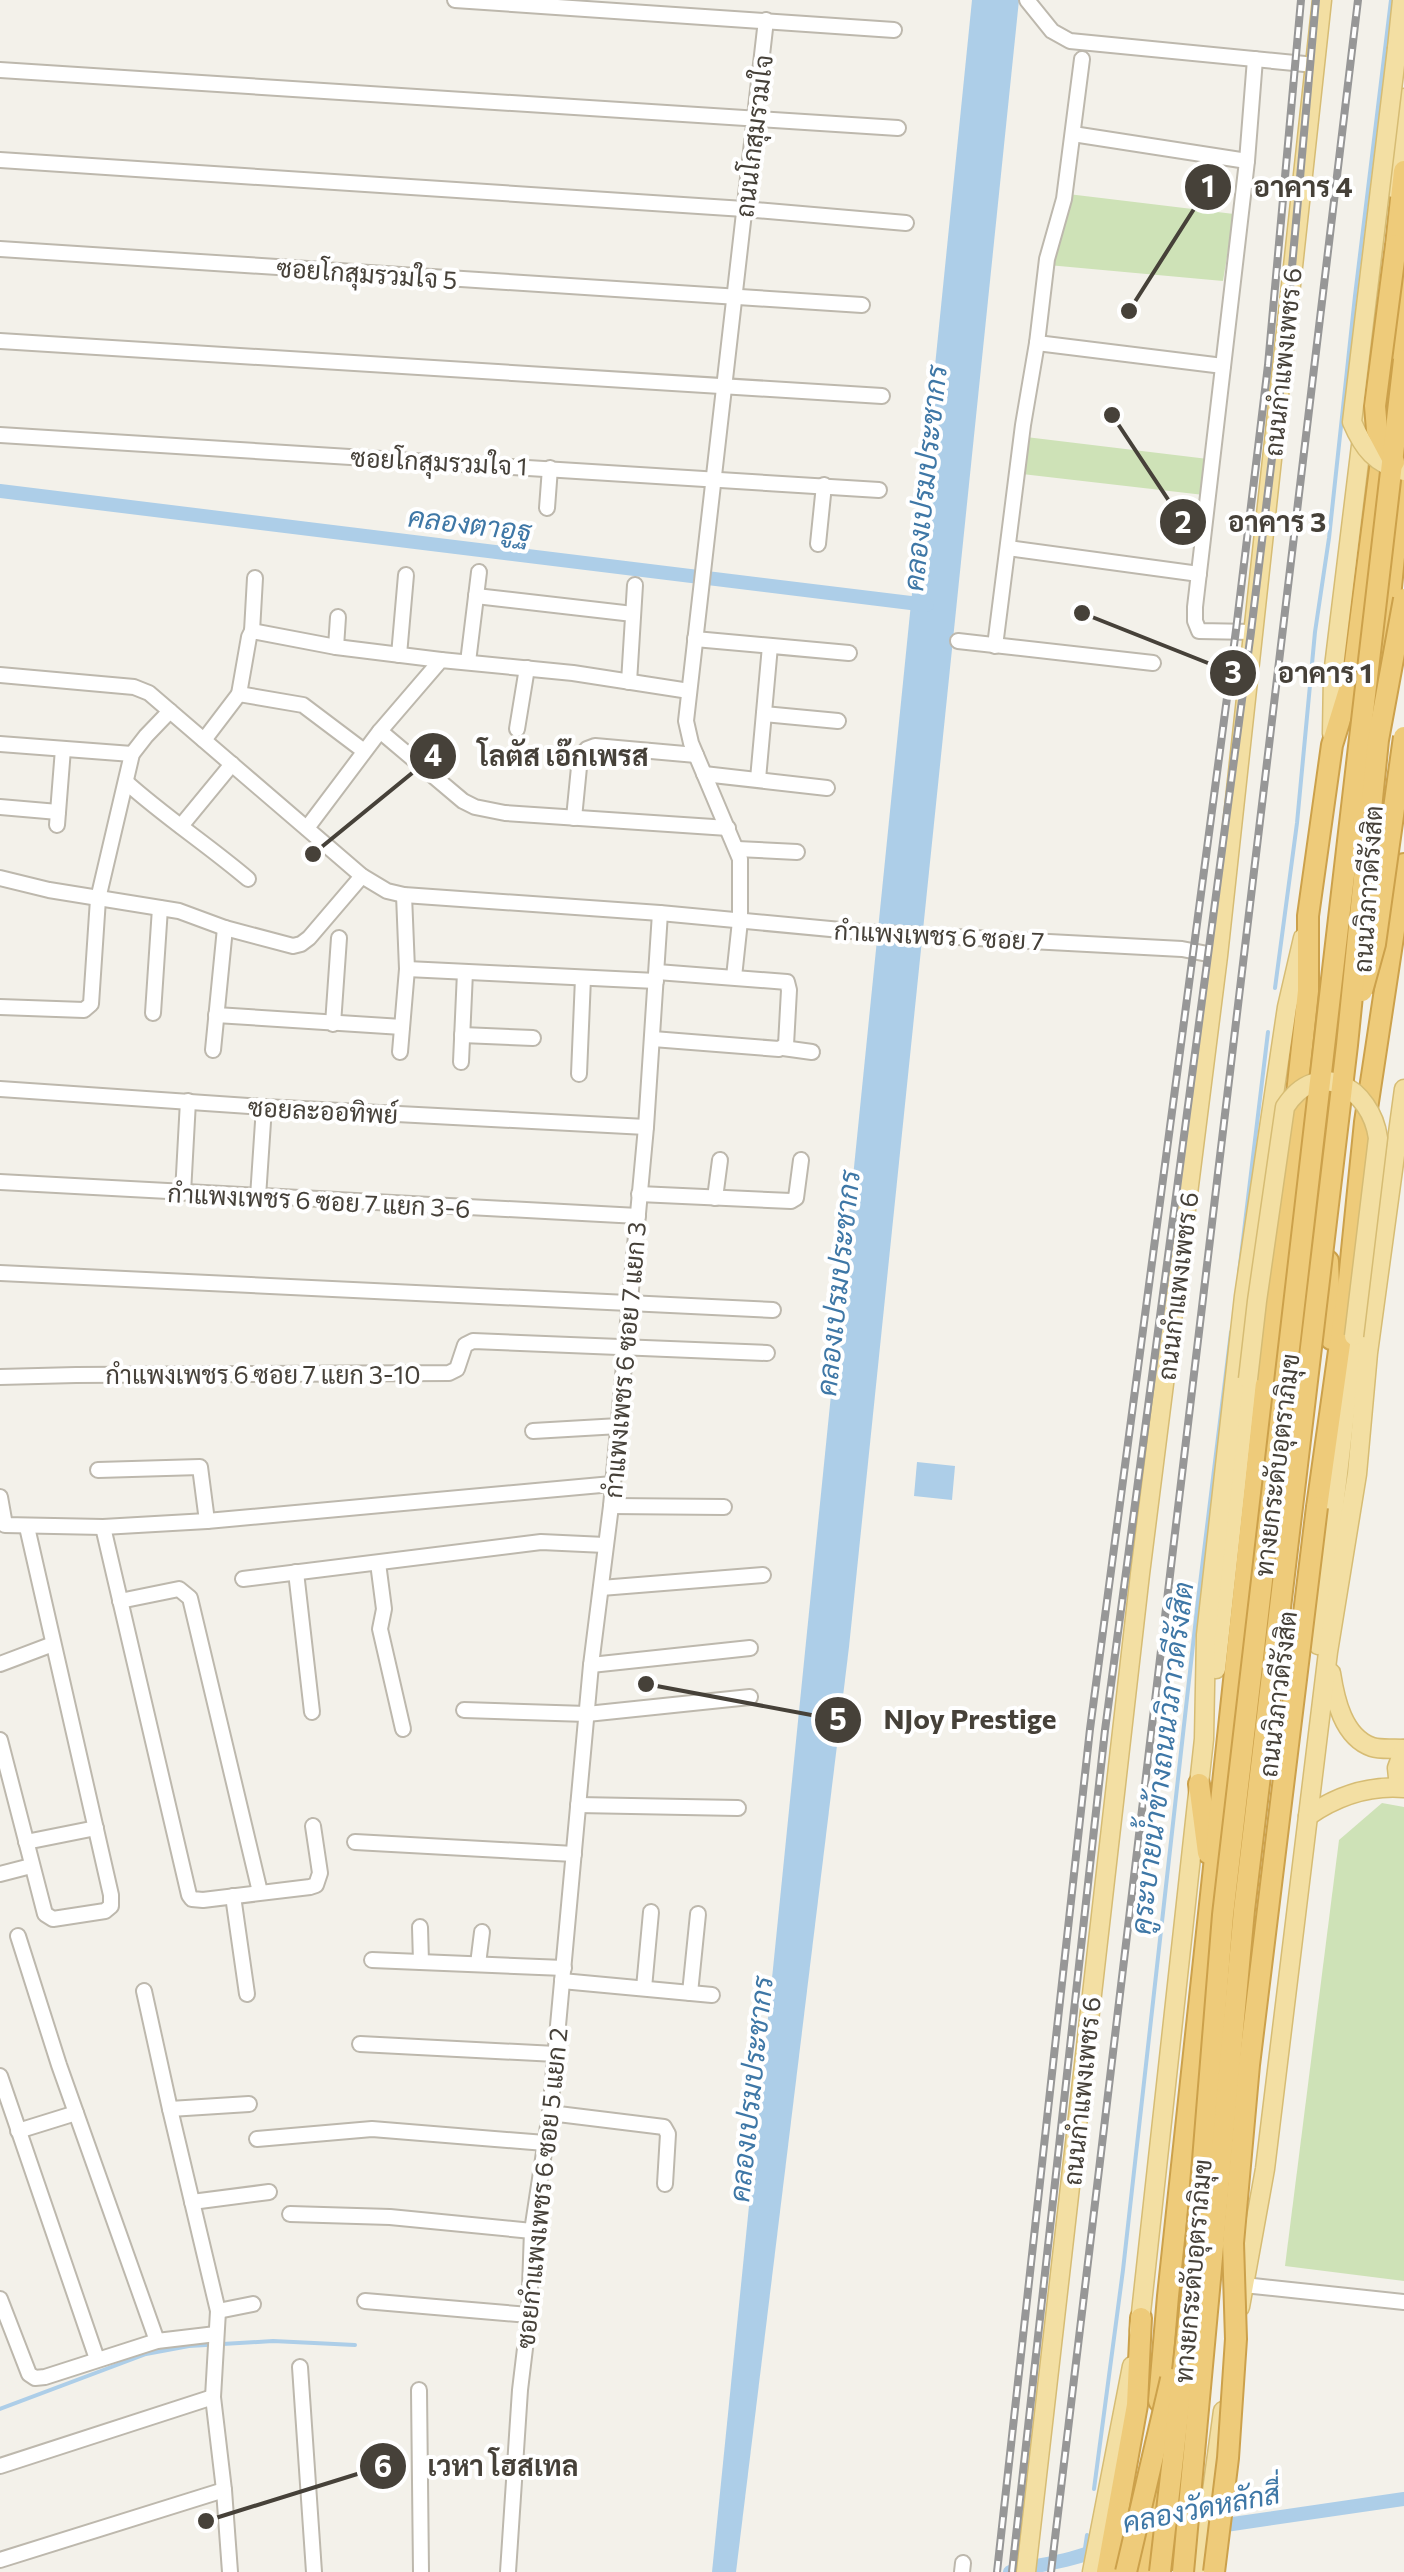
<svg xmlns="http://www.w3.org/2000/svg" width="1404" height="2572" font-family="Commissioner,Sarabun,sans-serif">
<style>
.green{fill:#cee2b7}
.water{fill:#adcee8}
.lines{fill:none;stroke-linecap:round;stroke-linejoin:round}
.stream{stroke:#adcee8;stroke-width:4}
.canal{stroke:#adcee8;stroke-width:14}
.minor-casing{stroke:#bdb8ad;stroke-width:18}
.major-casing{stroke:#d6bc74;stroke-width:21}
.highway-casing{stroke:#cca14b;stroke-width:24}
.minor{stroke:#fff;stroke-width:14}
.major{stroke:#f3dfa3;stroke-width:18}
.highway{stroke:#eecb7a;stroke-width:20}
.rail-casing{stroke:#979797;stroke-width:8}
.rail{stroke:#fff;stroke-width:4;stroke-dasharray:11;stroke-linecap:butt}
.major-bridge-casing{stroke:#d6bc74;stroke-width:21;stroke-linecap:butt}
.highway-bridge-casing{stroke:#cca14b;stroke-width:24;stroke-linecap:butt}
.major-bridge{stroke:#f3dfa3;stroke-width:18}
.highway-bridge{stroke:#eecb7a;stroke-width:20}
.labels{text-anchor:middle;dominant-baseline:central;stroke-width:8;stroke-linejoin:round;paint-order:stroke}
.street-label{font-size:25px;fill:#464139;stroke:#fff}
.water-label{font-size:28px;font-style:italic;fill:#3e77a6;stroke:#fff}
.leader{fill:none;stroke:#464139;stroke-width:4}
.callout-dot{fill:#464139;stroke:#fff;stroke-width:4}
.mark-label{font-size:30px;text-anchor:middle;font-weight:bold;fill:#fff}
.callout-label{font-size:28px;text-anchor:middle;font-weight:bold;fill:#464139;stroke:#fff;stroke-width:8;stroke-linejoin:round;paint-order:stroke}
</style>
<rect width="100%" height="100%" fill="#f3f1ea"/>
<!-- green -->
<g class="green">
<polygon points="1068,194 1234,214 1223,281 1048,265"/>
<polygon points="1026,437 1208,459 1204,495 1022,474"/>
<polygon points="1382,1803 1404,1807 1404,2281 1285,2266 1339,1840"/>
</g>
<!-- water -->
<g class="water">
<polygon points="972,0 1019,0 849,1647 736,2572 712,2572"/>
<polygon points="917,1462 955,1466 952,1500 914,1496"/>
</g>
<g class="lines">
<!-- stream -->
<g class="stream">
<polyline points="1275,988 1297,823 1315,632 1329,538 1355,296 1391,0"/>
<polyline points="1239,1273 1268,1032"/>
<polyline points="0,2409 146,2354 189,2346 273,2341 355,2345"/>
<polyline points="1094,2489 1123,2270 1198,1600 1231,1332"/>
<polyline points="1084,2555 1087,2535"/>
</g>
<!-- canal -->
<g class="canal">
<polyline points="0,491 927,605"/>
<polyline points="1212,2527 1404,2499"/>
<path d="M1010 2572C1042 2564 1072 2561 1102 2548"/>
</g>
<!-- minor casing -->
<g class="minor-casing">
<g id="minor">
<polyline points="455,0 894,30"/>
<polyline points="1027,0 1052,31 1070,41 1315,65"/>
<polyline points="0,70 898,128"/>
<polyline points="1073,134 1247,161"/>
<polyline points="0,160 744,209 906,223"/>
<polyline points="0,249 862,305"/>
<polyline points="0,341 882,396"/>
<polyline points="1037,343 1223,366"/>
<polyline points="0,435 879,490"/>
<polyline points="547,508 550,468"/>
<polyline points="818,544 824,485"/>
<polyline points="1008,548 1199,574"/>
<polyline points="476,596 633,614"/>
<polyline points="252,631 255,578"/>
<polyline points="1253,632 1199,631 1195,621 1195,607 1247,161 1255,59"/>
<polyline points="695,639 849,653"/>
<polyline points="958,641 1153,663"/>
<polyline points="995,646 1023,425 1037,343 1047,259 1064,199 1082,59"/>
<polyline points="336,647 338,617"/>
<polyline points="399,655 406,575"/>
<polyline points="468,662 479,572"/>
<polyline points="0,675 134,687 149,693 362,876 387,891 404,895 660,913 862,932 1182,949 1218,956"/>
<polyline points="629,682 635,585"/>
<polyline points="764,714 838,721"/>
<polyline points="517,729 527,668"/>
<polyline points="380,731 463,801 475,807 505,813 728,828"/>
<polyline points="204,740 239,694"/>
<polyline points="0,744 132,754"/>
<polyline points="364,751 303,705 239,694 249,637 252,631 336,647 441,660"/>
<polyline points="704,774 827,788"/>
<polyline points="758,779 770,646"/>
<path d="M126 782C165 817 208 845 248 879"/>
<polyline points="0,807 58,812"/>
<polyline points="574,818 580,757 587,749 595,746 696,755"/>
<polyline points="57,825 63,749"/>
<polyline points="181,826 232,764"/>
<polyline points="307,828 380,731 441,660 573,673 689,691"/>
<polyline points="737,849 797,852"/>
<polyline points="0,878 49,890 179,911 225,928 293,946 301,944 309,938 362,876"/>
<polyline points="407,969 656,981"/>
<polyline points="734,977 740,921 740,859 691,743 686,721 766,20"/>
<polyline points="0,1007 84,1010 91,1004 98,899 132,754 146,736 170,711"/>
<polyline points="153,1013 160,908"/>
<polyline points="216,1015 402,1027"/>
<polyline points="333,1024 339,938"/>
<polyline points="462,1035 533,1038"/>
<polyline points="653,1039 779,1049 786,1045 789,990 787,982 657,972"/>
<polyline points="783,1048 812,1052"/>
<polyline points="213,1050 225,928"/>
<polyline points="400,1052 407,969 404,895"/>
<polyline points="461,1062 465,972"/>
<polyline points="579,1074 583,978"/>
<polyline points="0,1089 264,1107 646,1127"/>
<polyline points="0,1182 638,1216"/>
<polyline points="183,1193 188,1101"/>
<polyline points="639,1194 791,1201 796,1198 801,1160"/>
<polyline points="258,1197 264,1107"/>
<polyline points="715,1198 720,1160"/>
<polyline points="0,1273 773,1310"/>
<polyline points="0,1377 76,1375 449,1373 457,1369 465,1345 473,1341 767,1353"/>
<polyline points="533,1431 619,1426"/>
<polyline points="98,1470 200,1467 207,1521"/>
<polyline points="0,1497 5,1525 103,1527 207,1521 612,1484"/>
<polyline points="611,1506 724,1507"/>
<polyline points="103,1527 189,1895 192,1899 203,1900 310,1887 316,1885 320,1873 313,1826"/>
<polyline points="378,1563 384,1609 380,1629 403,1729"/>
<polyline points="296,1572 312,1712"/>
<polyline points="243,1579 541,1542 605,1545"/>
<polyline points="601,1588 763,1575"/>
<polyline points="120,1601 179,1589 190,1598 260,1892"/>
<polyline points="0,1664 53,1644"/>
<polyline points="591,1665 750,1648"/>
<polyline points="464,1710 587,1714 750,1697"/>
<polyline points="0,1740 45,1914 53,1919 105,1911 111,1906 111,1895 27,1527"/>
<polyline points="578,1805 738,1808"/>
<polyline points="26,1842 96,1828"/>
<polyline points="355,1842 574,1854"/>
<polyline points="0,1874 31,1866"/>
<polyline points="233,1896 247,1994"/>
<polyline points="420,1927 421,1962"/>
<polyline points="18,1936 59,2065 157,2341"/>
<polyline points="372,1960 564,1968"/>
<polyline points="478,1964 482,1932"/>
<polyline points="562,1981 712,1995"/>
<polyline points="644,1988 651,1912"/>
<polyline points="144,1991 170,2109 218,2311 213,2397 224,2490 230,2572"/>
<polyline points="690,1993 698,1914"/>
<polyline points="360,2044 556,2054"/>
<polyline points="0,2076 97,2359"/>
<polyline points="170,2109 249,2104"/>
<polyline points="550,2113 664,2127 668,2134 665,2184"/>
<polyline points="18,2131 76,2113"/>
<polyline points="257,2139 372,2129 545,2143"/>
<polyline points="192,2202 269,2192"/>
<polyline points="290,2214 390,2217 532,2231"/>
<polyline points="1244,2285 1404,2302"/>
<polyline points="0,2299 29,2374 35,2378 45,2377 157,2341 216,2334"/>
<polyline points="365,2301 529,2315"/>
<polyline points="218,2311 253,2304"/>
<polyline points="300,2367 314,2572"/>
<polyline points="419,2390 421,2572"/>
<polyline points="0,2466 213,2397"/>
<polyline points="0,2560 224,2490"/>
<polyline points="508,2572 520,2390 529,2315 532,2231 550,2113 591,1665 611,1506 646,1127 660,913"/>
<polyline points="962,2572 963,2563"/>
</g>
</g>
<!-- major casing -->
<g class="major-casing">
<g id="major">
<polyline points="1397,48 1402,0"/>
<polyline points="1393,188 1404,98"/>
<polyline points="1332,734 1333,675 1368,388"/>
<polyline points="1318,1645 1354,1336"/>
<polyline points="1216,1669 1248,1379"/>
<path d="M1331 1673C1335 1699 1343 1737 1372 1747 1381 1750 1394 1748 1404 1749"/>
<polyline points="1399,1787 1397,1768 1404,1749"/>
<path d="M1308 1816C1337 1796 1368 1785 1404 1788"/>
<polyline points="1240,2307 1265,2169 1328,1652 1357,1474 1368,1353 1404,1089"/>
<polyline points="1139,2331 1204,1739 1206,1635 1244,1296 1287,1007 1303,938"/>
<polyline points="1026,2572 1140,1574 1218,956 1322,0"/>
<polyline points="1092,2572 1132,2366"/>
<polyline points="1201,2572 1223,2411"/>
</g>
</g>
<!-- highway casing -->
<g class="highway-casing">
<g id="highway">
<polyline points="1396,245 1404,171"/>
<polyline points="1381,688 1404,456"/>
<polyline points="1328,1261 1331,1339"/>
<polyline points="1317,1507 1349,1280 1365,1122 1404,864"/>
<polyline points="1199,1784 1208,1853"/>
<polyline points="1159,2401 1168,2296 1308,991 1308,916 1332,745 1353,677 1391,384 1404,262"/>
<polyline points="1107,2572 1137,2405 1141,2318"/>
<polyline points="1142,2572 1151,2490"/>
</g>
</g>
<!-- minor -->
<use href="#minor" class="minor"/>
<!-- major -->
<use href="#major" class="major"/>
<!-- highway -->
<use href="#highway" class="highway"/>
<!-- rail casing -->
<g class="rail-casing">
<g id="rail">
<polyline points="997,2572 1090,1729 1236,630 1268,365 1301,0"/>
<polyline points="1012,2572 1105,1730 1251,632 1283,367 1316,0"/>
<polyline points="1051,2572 1358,0"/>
</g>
</g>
<!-- rail -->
<use href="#rail" class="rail"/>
<!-- major-bridge casing -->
<g class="major-bridge-casing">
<g id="major-bridge">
<path d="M1397 48 1352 422C1363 448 1376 465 1404 471"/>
<path d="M1248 1379 1257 1301 1285 1107C1318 1056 1371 1088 1378 1138L1354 1336"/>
</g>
</g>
<!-- highway-bridge casing -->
<g class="highway-bridge-casing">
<g id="highway-bridge">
<polyline points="1394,462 1377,430 1375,406 1396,245"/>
<polyline points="1362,991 1375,944 1404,737"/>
<polyline points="1126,2572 1171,2379"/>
<polyline points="1160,2572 1193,2283 1223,1915 1404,360"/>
<polyline points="1183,2572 1244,1910 1347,1045 1378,740 1404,599"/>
<polyline points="1214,2572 1228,2458 1236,2339 1233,2243 1249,2065 1317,1507"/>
</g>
</g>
<!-- major-bridge -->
<use href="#major-bridge" class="major-bridge"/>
<!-- highway-bridge -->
<use href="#highway-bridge" class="highway-bridge"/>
</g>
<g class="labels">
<!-- street labels -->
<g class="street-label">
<text transform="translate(753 136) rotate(-83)">ถนนโกสุมรวมใจ</text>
<text transform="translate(367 273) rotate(4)">ซอยโกสุมรวมใจ 5</text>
<text transform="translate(1282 362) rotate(-84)">ถนนกำแพงเพชร 6</text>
<text transform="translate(439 461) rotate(3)">ซอยโกสุมรวมใจ 1</text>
<text transform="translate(1367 889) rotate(-86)">ถนนวิภาวดีรังสิต</text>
<text transform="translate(939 935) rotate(3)">กำแพงเพชร 6 ซอย 7</text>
<text transform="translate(323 1110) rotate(3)">ซอยละออทิพย์</text>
<text transform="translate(319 1200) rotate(3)">กำแพงเพชร 6 ซอย 7 แยก 3-6</text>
<text transform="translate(1177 1286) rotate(-83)">ถนนกำแพงเพชร 6</text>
<text transform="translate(624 1360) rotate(-85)">กำแพงเพชร 6 ซอย 7 แยก 3</text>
<text x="263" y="1374">กำแพงเพชร 6 ซอย 7 แยก 3-10</text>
<text transform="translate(1276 1465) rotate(-83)">ทางยกระดับอุตราภิมุข</text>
<text transform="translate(1277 1694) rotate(-83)">ถนนวิภาวดีรังสิต</text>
<text transform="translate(1081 2091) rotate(-84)">ถนนกำแพงเพชร 6</text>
<text transform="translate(541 2188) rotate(-84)">ซอยกำแพงเพชร 6 ซอย 5 แยก 2</text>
<text transform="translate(1192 2271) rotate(-85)">ทางยกระดับอุตราภิมุข</text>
</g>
<!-- water labels -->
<g class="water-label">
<text transform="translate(924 478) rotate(-84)">คลองเปรมประชากร</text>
<text transform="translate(470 523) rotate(7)">คลองตาอูฐ</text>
<text transform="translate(837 1283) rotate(-84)">คลองเปรมประชากร</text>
<text transform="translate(1161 1758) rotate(-83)">คูระบายน้ำข้างถนนวิภาวดีรังสิต</text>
<text transform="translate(750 2089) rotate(-84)">คลองเปรมประชากร</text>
<text transform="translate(1201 2507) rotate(-11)">คลองวัดหลักสี่</text>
</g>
</g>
<!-- callouts -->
<path class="leader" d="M1129 311L1208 187M1112 415L1183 522M1082 613L1233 673M313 854L433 756M646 1684L838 1720M206 2521L383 2466"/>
<g class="callout-dot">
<circle cx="1129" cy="311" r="10"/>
<circle cx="1112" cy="415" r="10"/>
<circle cx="1082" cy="613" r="10"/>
<circle cx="313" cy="854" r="10"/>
<circle cx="646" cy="1684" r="10"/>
<circle cx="206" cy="2521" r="10"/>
<circle cx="1208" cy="187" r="25"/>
<circle cx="1183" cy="522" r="25"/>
<circle cx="1233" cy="673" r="25"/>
<circle cx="433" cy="756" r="25"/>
<circle cx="838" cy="1720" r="25"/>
<circle cx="383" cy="2466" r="25"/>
</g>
<g class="mark-label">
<text x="1208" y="197">1</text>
<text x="1183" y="533">2</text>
<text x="1233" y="683">3</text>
<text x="433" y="766">4</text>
<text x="838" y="1730">5</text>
<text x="383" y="2477">6</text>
</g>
<g class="callout-label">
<text x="1303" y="197">อาคาร 4</text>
<text x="1277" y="532">อาคาร 3</text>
<text x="1325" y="683">อาคาร 1</text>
<text x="563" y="766">โลตัส เอ๊กเพรส</text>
<text x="970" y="1729">NJoy Prestige</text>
<text x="503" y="2476">เวหา โฮสเทล</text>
</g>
</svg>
